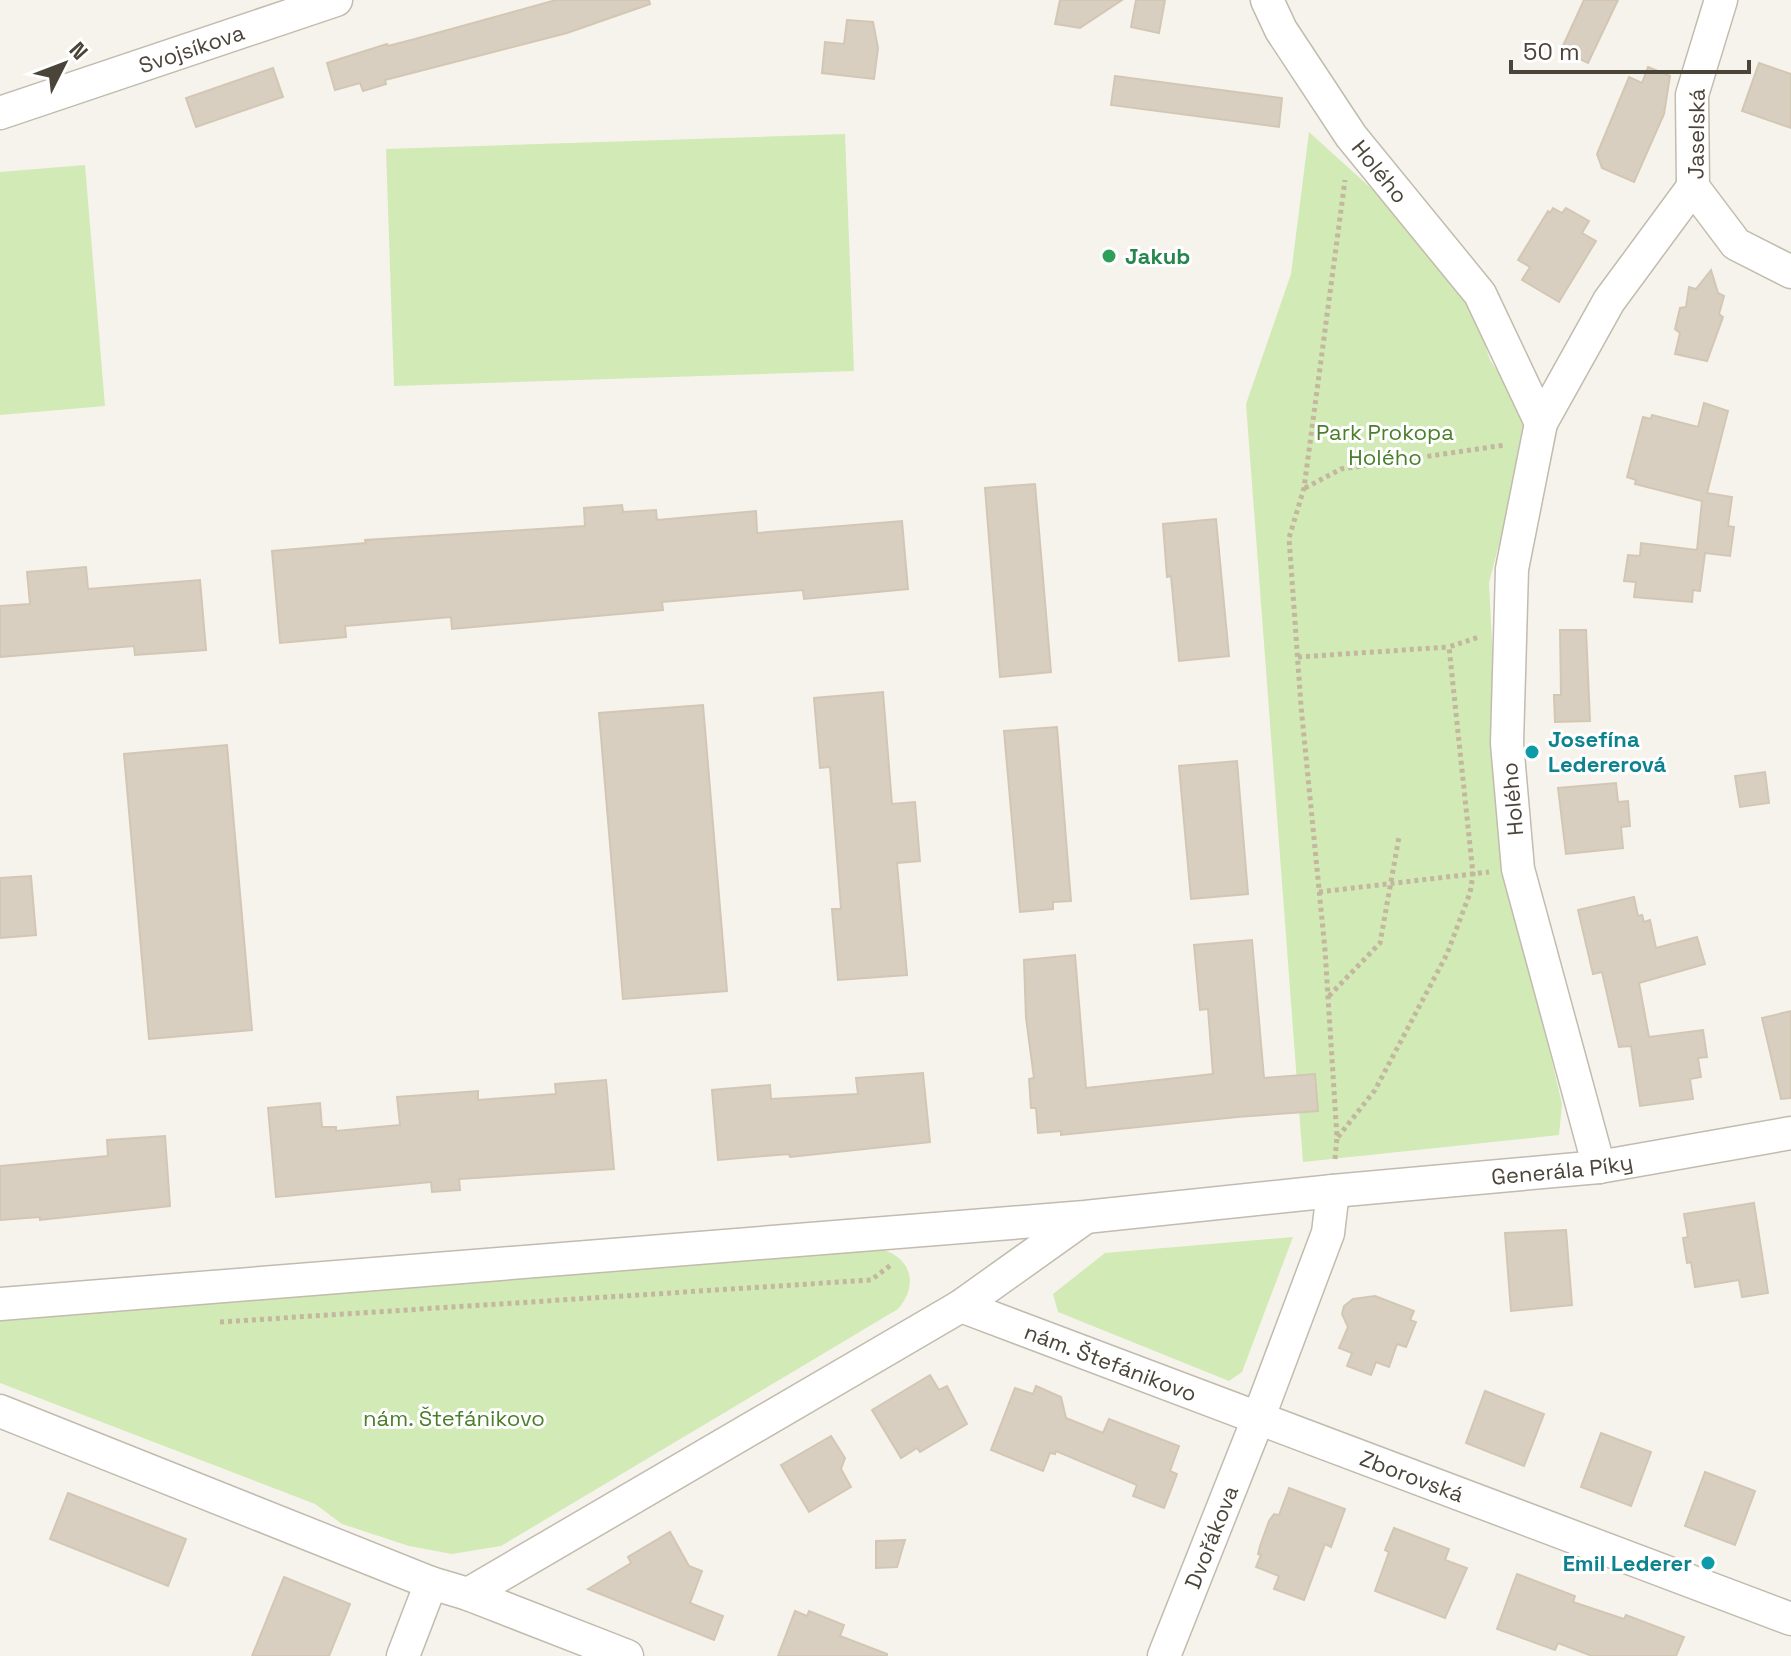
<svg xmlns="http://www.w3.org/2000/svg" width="1791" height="1656" font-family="'Space Grotesk',sans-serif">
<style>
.green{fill:#d2eab5}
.building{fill:#d8cfc1;stroke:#d3c7b4;stroke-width:2}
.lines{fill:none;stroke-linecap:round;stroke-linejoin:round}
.minor-casing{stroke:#c2bbae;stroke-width:35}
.path{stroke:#c4b79f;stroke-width:5;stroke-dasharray:4 4;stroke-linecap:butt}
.minor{stroke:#fff;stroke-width:32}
.leisure-dot{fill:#2e9e5b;stroke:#fff;stroke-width:3}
.culture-dot{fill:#0f9aa8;stroke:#fff;stroke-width:3}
.labels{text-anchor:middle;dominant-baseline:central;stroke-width:6;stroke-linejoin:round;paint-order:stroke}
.street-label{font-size:22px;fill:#4b4439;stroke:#fff}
.leisure-label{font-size:22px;font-weight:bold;fill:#27864d;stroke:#fff;text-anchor:start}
.park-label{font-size:22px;fill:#4a7f2a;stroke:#fff}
.culture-label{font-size:22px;font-weight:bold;fill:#0d838f;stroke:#fff;text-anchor:start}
</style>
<rect width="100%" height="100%" fill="#f6f3ec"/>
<!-- green -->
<g class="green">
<polygon points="1309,132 1383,199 1466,287 1490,360 1525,413 1525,442 1489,583 1502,837 1508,874 1562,1104 1559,1135 1303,1162 1246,404 1291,274"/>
<polygon points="845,134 854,371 394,386 386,149"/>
<polygon points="85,165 105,406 0,415 0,172"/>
<polygon points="1293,1237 1242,1372 1229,1381 1058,1312 1053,1294 1105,1253"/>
<path d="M875 1248C909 1253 921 1283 898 1309L501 1546 452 1554 409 1546 342 1524 315 1504 0 1383V1321Z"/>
</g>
<!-- building -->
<g class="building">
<polygon points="556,0 649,0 650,4 567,33 385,80 386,84 363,91 360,83 335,90 327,63 387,44 388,46 415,39"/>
<polygon points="1060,0 1122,0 1080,28 1055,24"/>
<polygon points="1136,0 1165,0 1159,33 1131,27"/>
<polygon points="1584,0 1618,0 1588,63 1561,50"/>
<polygon points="847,20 873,22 878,48 874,79 822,73 825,42 844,44"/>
<polygon points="1759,63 1791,74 1791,128 1742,111"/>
<polygon points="1648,67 1670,76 1664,114 1634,182 1602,168 1597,154 1629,77 1642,83"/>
<polygon points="273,68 283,97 196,127 186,98"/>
<polygon points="1115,76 1282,98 1279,127 1111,105"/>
<polygon points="1553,208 1562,213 1566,208 1589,221 1582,233 1596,241 1559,302 1522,280 1530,267 1518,260 1548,211 1550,213"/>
<polygon points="1711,270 1718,293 1724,296 1719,314 1723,317 1707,361 1675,354 1680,333 1675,329 1680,308 1686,307 1689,287 1696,289"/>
<polygon points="1704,403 1728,411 1707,493 1732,497 1728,526 1734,527 1730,556 1705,553 1700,591 1693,590 1692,602 1634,597 1636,582 1624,581 1628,555 1640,556 1641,543 1697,550 1702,501 1635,484 1636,480 1627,477 1643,417 1651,419 1652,415 1698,427"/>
<polygon points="1035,484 1051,672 1000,677 985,488"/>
<polygon points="622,505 623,512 656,510 657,520 756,511 757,533 902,521 908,589 804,599 803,590 662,602 663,610 452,629 451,617 345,626 346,637 280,643 272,551 366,543 365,540 585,526 584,508"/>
<polygon points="1216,519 1229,656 1179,661 1171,576 1167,577 1163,524"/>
<polygon points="86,567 88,589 200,580 206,650 135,655 134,646 0,657 0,606 30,604 27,572"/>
<polygon points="1560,630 1586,630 1590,721 1555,722 1554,695 1561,695"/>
<polygon points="883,692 892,804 915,802 920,861 897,863 907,975 838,980 832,909 841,909 830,767 820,768 814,698"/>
<polygon points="703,705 727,991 623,999 599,713"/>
<polygon points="1057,727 1071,901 1053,902 1053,909 1020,912 1004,731"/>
<polygon points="227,745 252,1030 149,1039 124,754"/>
<polygon points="1237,761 1248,894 1191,899 1179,766"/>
<polygon points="1765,772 1769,803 1740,807 1735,776"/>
<polygon points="1616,783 1618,802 1628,801 1630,826 1621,827 1623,848 1566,854 1558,788"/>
<polygon points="31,876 36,935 0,938 0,878"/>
<polygon points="1634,897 1638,916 1642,915 1644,922 1650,920 1656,948 1697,937 1705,964 1639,983 1649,1037 1703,1030 1707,1057 1698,1058 1701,1077 1690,1079 1693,1099 1640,1106 1631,1046 1619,1047 1602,972 1593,974 1578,910"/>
<polygon points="1252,940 1264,1078 1315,1074 1318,1111 1237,1117 1061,1135 1061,1131 1038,1133 1036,1108 1031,1108 1029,1079 1034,1078 1026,1018 1024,960 1075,955 1086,1088 1213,1074 1208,1009 1200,1010 1194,945"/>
<polygon points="1791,1011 1791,1098 1781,1099 1762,1018"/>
<polygon points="923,1073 930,1142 790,1157 789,1154 718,1160 712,1090 770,1085 771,1099 858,1094 856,1078"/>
<polygon points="606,1080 614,1169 459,1179 460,1190 432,1192 431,1182 276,1197 268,1108 320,1103 322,1127 336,1127 336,1131 400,1125 397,1097 478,1091 478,1100 556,1094 555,1084"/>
<polygon points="165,1136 170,1206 40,1220 40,1217 0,1220 0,1166 108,1156 107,1140"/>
<polygon points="1754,1203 1768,1293 1742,1297 1739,1280 1695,1287 1691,1262 1687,1263 1683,1238 1688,1237 1684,1214"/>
<polygon points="1566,1230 1572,1305 1511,1311 1505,1233"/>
<polygon points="1375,1296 1414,1311 1410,1320 1416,1322 1406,1347 1397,1344 1389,1367 1376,1362 1371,1375 1347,1366 1352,1353 1339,1348 1348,1327 1342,1314 1344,1306 1353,1299"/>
<polygon points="930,1375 939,1390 947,1386 967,1424 920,1452 917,1448 901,1458 872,1410"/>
<polygon points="1036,1386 1061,1397 1066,1418 1103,1433 1109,1419 1179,1446 1170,1471 1177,1474 1164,1508 1133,1496 1137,1485 1056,1451 1055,1454 1050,1453 1043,1471 991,1450 1015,1388 1033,1394"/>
<polygon points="1485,1391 1544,1414 1524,1466 1466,1443"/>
<polygon points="1601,1433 1651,1452 1631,1506 1581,1487"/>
<polygon points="831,1436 845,1458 841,1469 851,1487 809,1512 781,1465"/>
<polygon points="1705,1472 1755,1491 1735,1545 1685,1526"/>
<polygon points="1289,1488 1345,1509 1331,1547 1325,1544 1304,1600 1274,1589 1279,1576 1256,1567 1261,1555 1258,1554 1260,1546 1269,1521 1274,1514 1279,1515"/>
<polygon points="68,1493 186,1539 168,1586 50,1539"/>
<polygon points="1394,1528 1449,1549 1445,1560 1467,1568 1445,1618 1375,1591 1389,1552 1385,1550"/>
<polygon points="670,1532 689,1566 702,1571 690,1603 723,1616 714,1640 588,1589 631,1563 628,1557"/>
<polygon points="905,1540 897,1567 876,1568 876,1541"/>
<polygon points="1517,1574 1575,1596 1573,1602 1624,1619 1626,1615 1684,1637 1676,1656 1592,1656 1558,1643 1555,1650 1497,1629"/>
<polygon points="284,1577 350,1604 329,1656 252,1656"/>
<polygon points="795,1611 807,1616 809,1611 844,1625 840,1636 887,1654 887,1656 778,1656"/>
</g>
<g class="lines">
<!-- minor casing -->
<g class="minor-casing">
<g id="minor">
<path id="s1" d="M1267 0 1281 30 1351 136 1480 294 1541 423"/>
<polyline points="1721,0 1692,95 1693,187 1736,244 1791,272"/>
<path id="s2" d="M0 113 336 0"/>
<polyline points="1599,1167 1518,869 1507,743 1512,569 1541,423 1609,301 1693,187"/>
<path id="s3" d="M0 1304 1085 1217 1333 1191 1599 1167 1791 1133"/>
<path id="s4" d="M961 1306 1791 1619"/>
<polyline points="0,1411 431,1583 468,1594 627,1656"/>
<polyline points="468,1594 961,1306 1083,1219"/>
<polyline points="403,1656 431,1583"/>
<path id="s5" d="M1164 1656 1258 1419 1328 1233 1333 1191"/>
</g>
</g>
<!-- path -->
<g class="path">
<polyline points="1305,488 1341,469 1505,445"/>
<polyline points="1298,657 1449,647"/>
<polyline points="1319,892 1489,872"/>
<polyline points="1329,996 1380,943 1399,837"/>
<polyline points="1338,1137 1375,1090 1447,954 1470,893 1473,874 1449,647 1479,637"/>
<polyline points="1335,1159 1337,1137 1325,950 1301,706 1289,538 1304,488 1345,180"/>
<polyline points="220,1322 871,1280 891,1265"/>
</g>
<!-- minor -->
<use href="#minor" class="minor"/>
</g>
<!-- markers -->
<circle class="leisure-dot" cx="1109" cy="256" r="8"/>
<g class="culture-dot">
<circle cx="1532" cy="752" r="8"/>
<circle cx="1708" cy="1563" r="8"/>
</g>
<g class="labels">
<!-- street labels -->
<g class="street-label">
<text stroke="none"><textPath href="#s2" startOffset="202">Svojsíkova</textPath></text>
<text transform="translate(1696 134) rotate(-89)">Jaselská</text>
<text stroke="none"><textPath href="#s1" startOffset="206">Holého</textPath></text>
<text transform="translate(1512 799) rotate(-95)">Holého</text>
<text stroke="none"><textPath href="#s3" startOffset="1568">Generála Píky</textPath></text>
<text stroke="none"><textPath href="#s4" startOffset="160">nám. Štefánikovo</textPath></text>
<text stroke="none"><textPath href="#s4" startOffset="482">Zborovská</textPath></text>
<text stroke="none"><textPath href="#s5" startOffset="128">Dvořákova</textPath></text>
</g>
<!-- leisure labels -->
<g class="leisure-label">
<text x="1125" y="256">Jakub</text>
</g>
<!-- park labels -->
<g class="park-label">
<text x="1385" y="432">Park Prokopa<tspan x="1385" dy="25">Holého</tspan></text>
<text x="454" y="1418">nám. Štefánikovo</text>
</g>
<!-- culture labels -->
<g class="culture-label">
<text x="1548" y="739">Josefína<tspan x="1548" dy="25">Ledererová</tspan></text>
<text x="1692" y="1563" text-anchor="end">Emil Lederer</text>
</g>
</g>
<!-- north arrow -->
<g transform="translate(64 64) rotate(48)" stroke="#ffffff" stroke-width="6" paint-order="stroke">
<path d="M0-6L14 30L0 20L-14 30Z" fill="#4b4439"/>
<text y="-12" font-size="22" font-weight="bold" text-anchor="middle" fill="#4b4439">N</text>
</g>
<!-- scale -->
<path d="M1511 60v12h238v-12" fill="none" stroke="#4b4439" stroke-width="4"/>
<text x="1523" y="60" font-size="24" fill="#4b4439" stroke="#ffffff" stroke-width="6" paint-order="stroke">50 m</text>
</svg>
